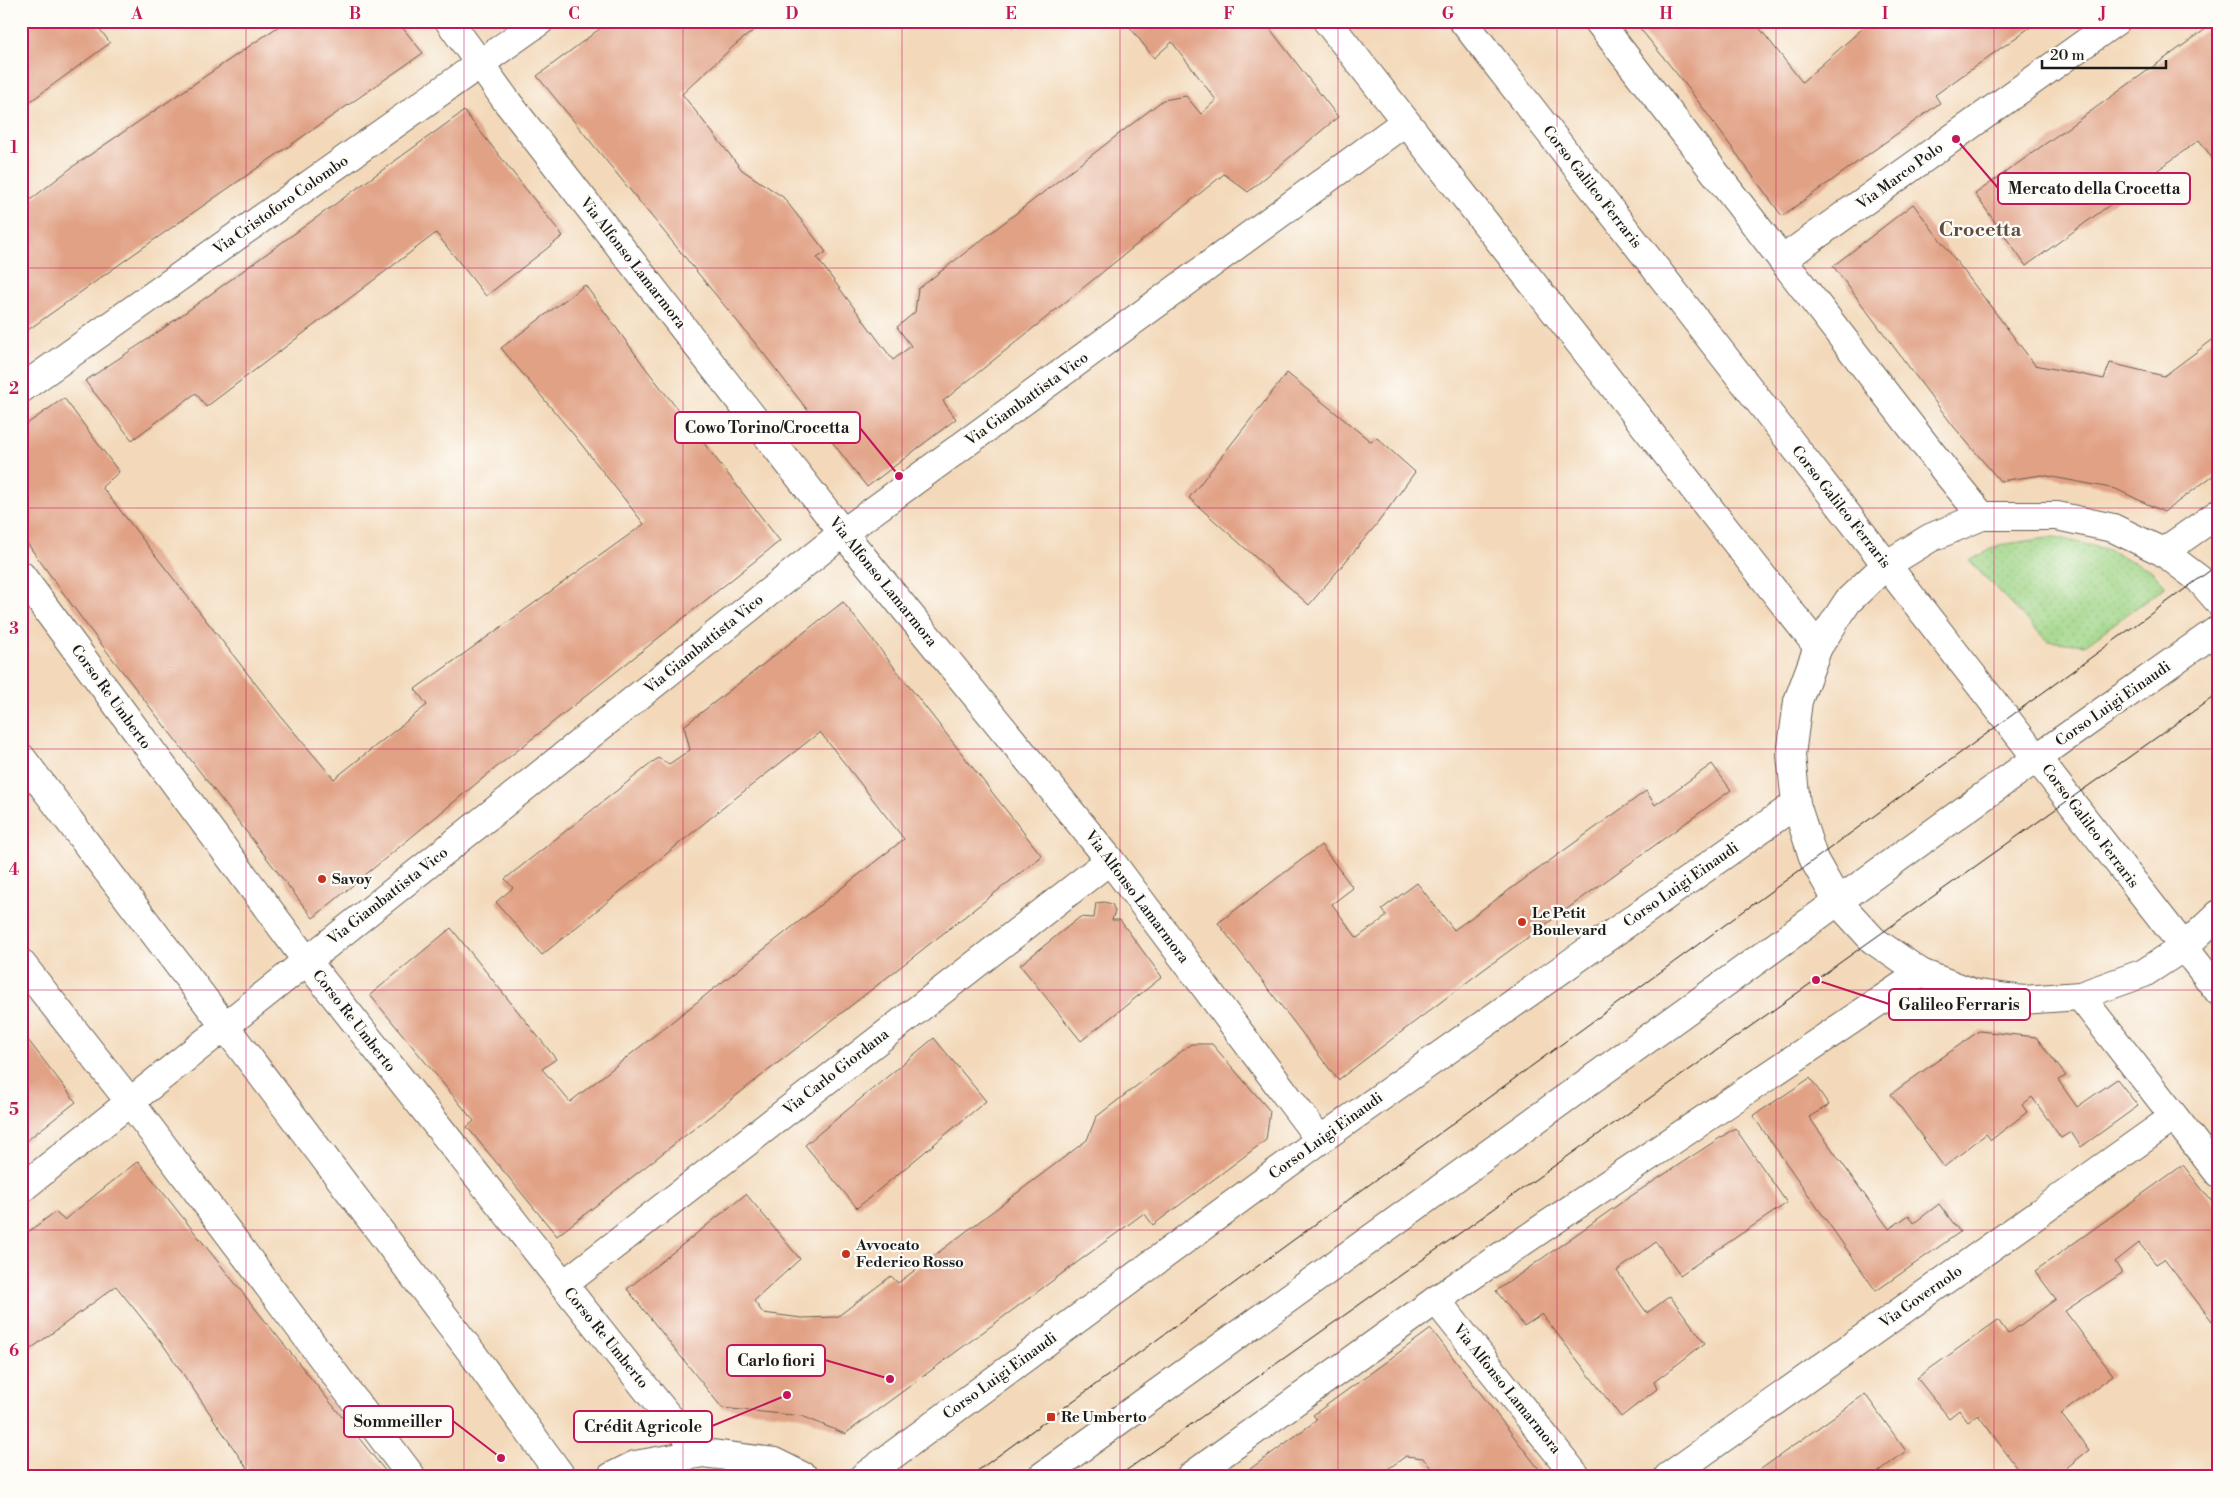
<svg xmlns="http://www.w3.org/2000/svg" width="2240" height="1498" font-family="'Libre Bodoni',serif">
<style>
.grass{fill:url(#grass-dots);stroke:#5d7850}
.building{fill:#e1a185}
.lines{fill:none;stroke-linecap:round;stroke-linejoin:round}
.minor-casing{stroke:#675e53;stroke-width:30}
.secondary-casing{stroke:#675e53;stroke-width:30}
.minor{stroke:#fff;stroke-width:28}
.secondary{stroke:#fff;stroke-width:28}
.tram{stroke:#1c1c1c;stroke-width:1}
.grid{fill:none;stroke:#c2185b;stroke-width:1;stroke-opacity:0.55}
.poi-dot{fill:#c8321e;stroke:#fdfcf7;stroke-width:2}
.labels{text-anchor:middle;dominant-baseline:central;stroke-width:4.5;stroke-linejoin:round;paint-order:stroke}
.street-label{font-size:15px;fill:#1c1c1c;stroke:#fdfcf7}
.poi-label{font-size:15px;font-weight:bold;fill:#1c1c1c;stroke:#fdfcf7;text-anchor:start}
.district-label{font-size:20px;font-weight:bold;fill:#614b41;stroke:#fdfcf7}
.leader{fill:none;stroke:#c2185b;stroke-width:2}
.callout-dot{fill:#c2185b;stroke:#fdfcf7;stroke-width:2}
.callout{fill:#fdfcf7;stroke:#c2185b;stroke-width:2}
.callout-label{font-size:16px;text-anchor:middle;font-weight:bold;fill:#1c1c1c}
.neatline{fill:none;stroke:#c2185b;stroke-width:2}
.grid-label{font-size:16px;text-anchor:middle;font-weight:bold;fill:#c2185b}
</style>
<defs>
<pattern id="grass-dots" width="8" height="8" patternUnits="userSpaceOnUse" patternTransform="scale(1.25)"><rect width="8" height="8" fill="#9ed485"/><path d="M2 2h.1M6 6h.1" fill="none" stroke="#88b572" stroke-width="1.8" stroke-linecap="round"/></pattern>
</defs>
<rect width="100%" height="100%" fill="#fdfcf7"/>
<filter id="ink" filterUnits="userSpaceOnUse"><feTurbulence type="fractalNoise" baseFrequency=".02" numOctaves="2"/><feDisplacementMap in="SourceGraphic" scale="10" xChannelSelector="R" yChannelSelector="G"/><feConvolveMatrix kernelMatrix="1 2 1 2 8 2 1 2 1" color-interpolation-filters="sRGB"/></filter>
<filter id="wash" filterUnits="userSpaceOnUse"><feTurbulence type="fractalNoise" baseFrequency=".0096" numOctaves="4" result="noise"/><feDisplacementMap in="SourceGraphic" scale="20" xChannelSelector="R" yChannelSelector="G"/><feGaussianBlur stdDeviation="1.12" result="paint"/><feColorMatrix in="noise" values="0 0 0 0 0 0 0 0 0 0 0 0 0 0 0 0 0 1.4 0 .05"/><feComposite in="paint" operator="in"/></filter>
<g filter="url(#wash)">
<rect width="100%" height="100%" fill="#f3d9ba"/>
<!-- grass -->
<polygon class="grass" points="2055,537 2106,549 2151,570 2166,586 2085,645 2047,641 1969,561 1999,545"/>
<g id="blocks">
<!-- building -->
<g class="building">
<polygon points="21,21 94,21 110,43 24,106 21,103"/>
<polygon points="275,21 397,21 423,53 138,251 21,335 21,207 75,165 279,26"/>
<polygon points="610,21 766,21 736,44 682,94 742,170 783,197 826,252 817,258 893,360 911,346 897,327 915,312 918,289 1163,100 1186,96 1201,114 1216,100 1172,42 1154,58 1125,21 1264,21 1338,117 1248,192 1224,174 943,401 956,419 867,487 764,354 537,76"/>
<polygon points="1634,21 1754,21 1802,82 1871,21 2039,21 1935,95 1940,103 1782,216 1689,89"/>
<polygon points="2217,21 2219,21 2219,167 2199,140 2026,266 1975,194"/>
<polygon points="464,111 563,236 486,296 436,233 206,407 196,393 132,440 85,381 154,335"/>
<polygon points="1913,204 2035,365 2104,379 2110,363 2164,376 2219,335 2219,471 2164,512 2116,489 2042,475 2000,481 1954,427 1833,266"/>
<polygon points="585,285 647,370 780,541 488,774 313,918 88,627 21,535 21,428 64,398 119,472 102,487 283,719 334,779 427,705 415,689 644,524 574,435 501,348"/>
<polygon points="1287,373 1370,441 1377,438 1415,472 1377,524 1309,605 1189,498"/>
<polygon points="843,602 1042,856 557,1236 467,1127 474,1121 370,995 451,928 556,1059 542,1069 570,1102 904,839 820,732 729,803 542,955 496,902 513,888 505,879 658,758 669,764 690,750 684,726"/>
<polygon points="1712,764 1731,790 1483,970 1338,1080 1218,923 1321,845 1353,888 1332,904 1357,938 1387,916 1382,909 1417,883 1454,930 1646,791 1655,805"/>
<polygon points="1104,902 1112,904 1115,911 1112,920 1120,920 1162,977 1081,1041 1020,965 1080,917 1094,918 1096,903"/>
<polygon points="21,1031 76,1102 21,1145"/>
<polygon points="1979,1031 2036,1037 2066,1076 2058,1080 2077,1107 2117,1079 2138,1106 2081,1147 2071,1132 2061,1138 2032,1097 2022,1105 2027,1112 1991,1140 1986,1134 1944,1167 1891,1094"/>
<polygon points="934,1038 986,1101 857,1208 805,1145"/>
<polygon points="1191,1044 1212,1044 1270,1111 1266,1140 1153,1225 1144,1213 845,1434 802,1416 722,1408 627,1289 746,1194 800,1259 754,1301 763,1313 802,1318 837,1317 891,1276 898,1283 1087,1140 1096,1117"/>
<polygon points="1810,1078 1829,1105 1809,1117 1889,1229 1909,1215 1914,1223 1939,1204 1960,1232 1876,1291 1753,1116"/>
<polygon points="1735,1128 1787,1203 1680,1275 1656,1242 1617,1271 1647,1313 1670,1296 1705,1343 1654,1382 1657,1389 1621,1417 1542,1314 1524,1326 1496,1291 1625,1200"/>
<polygon points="138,1161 238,1287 390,1477 253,1477 164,1346 116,1286 21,1356 21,1237 55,1212 64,1220"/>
<polygon points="2183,1165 2219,1211 2219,1330 2164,1259 2156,1264 2139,1243 2115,1262 2122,1273 2065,1311 2113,1375 2061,1414 2089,1450 2055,1477 2024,1477 1978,1415 1968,1422 1959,1410 1949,1418 1917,1378 1998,1320 2008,1334 2056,1299 2035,1271"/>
<polygon points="1431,1329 1545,1477 1438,1477 1423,1458 1406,1456 1377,1477 1239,1477 1317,1420 1313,1415"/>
<polygon points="1865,1394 1906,1451 1872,1477 1750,1477"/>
</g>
</g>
</g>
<g filter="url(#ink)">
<use href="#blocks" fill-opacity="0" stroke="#675e53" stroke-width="1"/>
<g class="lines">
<!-- minor casing -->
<g class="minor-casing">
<g id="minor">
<polyline points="449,21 508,103 843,533 1110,860 1320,1140"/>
<polyline points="1327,21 1818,647"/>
<polyline points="1598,21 1946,472 1982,516"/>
<polyline points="1782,260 2116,21"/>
<polyline points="21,389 540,21"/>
<polyline points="2163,552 2219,513"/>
<polyline points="21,575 306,960 667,1415 703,1453"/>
<polyline points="2219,602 2199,579 2163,552 2113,528 2057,516 1982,516 1930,538 1886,565 1848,601 1818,647 1798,701 1791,755 1796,804 1814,860 1838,902 1873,940 1921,973 1976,994 2023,1000 2080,996 2144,973 2184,947 2219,914"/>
<polyline points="21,963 130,1102 412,1477"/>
<polyline points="2080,996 2219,1174"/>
<polyline points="21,1189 843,533 1405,122"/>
<polyline points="563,1285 1110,860"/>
<polyline points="1436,1300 1577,1477"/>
<polyline points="611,1477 635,1465 703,1453 774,1462 804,1477"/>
<polyline points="863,1477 1320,1140 1796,804"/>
<polyline points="1190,1477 1436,1300 1921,973"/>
<polyline points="1668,1477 2174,1117"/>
</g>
</g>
<!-- secondary casing -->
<g class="secondary-casing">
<g id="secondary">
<polyline points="1463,21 2219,992"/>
<polyline points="21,757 472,1353 562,1477"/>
<polyline points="1041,1477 2038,757 2219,629"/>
</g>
</g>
<!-- minor -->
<use href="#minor" class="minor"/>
<!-- secondary -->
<use href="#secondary" class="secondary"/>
<!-- tram -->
<g class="tram">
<polyline points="969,1477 2219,564"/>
<polyline points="1117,1477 2219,693"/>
</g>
</g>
</g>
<!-- grid -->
<path class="grid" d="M246 21V1477M464 21V1477M683 21V1477M902 21V1477M1120 21V1477M1338 21V1477M1557 21V1477M1776 21V1477M1994 21V1477M21 268H2219M21 508H2219M21 749H2219M21 990H2219M21 1230H2219"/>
<!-- markers -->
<g class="poi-dot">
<circle cx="322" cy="879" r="5"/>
<circle cx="1522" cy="922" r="5"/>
<circle cx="846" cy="1254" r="5"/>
<rect x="1046" y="1412" width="10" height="10" rx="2.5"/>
</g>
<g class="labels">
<!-- street labels -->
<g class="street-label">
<text transform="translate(1900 176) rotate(-36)">Via Marco Polo</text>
<text transform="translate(1592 187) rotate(52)">Corso Galileo Ferraris</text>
<text transform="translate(281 205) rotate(-35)">Via Cristoforo Colombo</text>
<text transform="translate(633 263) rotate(52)">Via Alfonso Lamarmora</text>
<text transform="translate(1027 399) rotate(-36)">Via Giambattista Vico</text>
<text transform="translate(1841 507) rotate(52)">Corso Galileo Ferraris</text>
<text transform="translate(883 582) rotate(51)">Via Alfonso Lamarmora</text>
<text transform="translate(704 644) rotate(-39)">Via Giambattista Vico</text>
<text transform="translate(111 697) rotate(54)">Corso Re Umberto</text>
<text transform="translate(2113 704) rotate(-35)">Corso Luigi Einaudi</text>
<text transform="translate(2090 826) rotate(53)">Corso Galileo Ferraris</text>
<text transform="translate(1681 885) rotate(-35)">Corso Luigi Einaudi</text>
<text transform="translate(388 896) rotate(-38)">Via Giambattista Vico</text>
<text transform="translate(1137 897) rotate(53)">Via Alfonso Lamarmora</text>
<text transform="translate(354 1021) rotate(52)">Corso Re Umberto</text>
<text transform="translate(836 1072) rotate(-38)">Via Carlo Giordana</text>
<text transform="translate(1326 1136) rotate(-36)">Corso Luigi Einaudi</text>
<text transform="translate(1921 1297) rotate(-35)">Via Governolo</text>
<text transform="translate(606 1338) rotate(51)">Corso Re Umberto</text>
<text transform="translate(1000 1376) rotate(-36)">Corso Luigi Einaudi</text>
<text transform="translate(1507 1389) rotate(51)">Via Alfonso Lamarmora</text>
</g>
<!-- poi labels -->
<g class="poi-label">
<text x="332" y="879">Savoy</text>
<text x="1532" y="913">Le Petit<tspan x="1532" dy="17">Boulevard</tspan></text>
<text x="856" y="1245">Avvocato<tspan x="856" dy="17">Federico Rosso</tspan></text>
<text x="1061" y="1417">Re Umberto</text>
</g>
<!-- district labels -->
<g class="district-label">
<text x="1980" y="230">Crocetta</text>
</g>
</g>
<!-- callouts -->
<path class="leader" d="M1956 139L1998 188M899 476L860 428M1816 980L1889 1004M890 1379L825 1360M501 1458L453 1421M787 1395L712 1426"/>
<g class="callout-dot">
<circle cx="1956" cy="139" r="5"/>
<circle cx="899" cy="476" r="5"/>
<circle cx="1816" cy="980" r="5"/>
<circle cx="890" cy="1379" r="5"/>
<circle cx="501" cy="1458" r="5"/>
<circle cx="787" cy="1395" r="5"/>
</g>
<g class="callout">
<rect x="1998" y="173" width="192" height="31" rx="5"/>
<rect x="675" y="412" width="185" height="31" rx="5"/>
<rect x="1889" y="989" width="141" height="31" rx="5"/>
<rect x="727" y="1345" width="98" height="31" rx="5"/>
<rect x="344" y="1406" width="109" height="31" rx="5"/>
<rect x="574" y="1411" width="138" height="31" rx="5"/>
</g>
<g class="callout-label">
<text x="2094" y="194">Mercato della Crocetta</text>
<text x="767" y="433">Cowo Torino/Crocetta</text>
<text x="1959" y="1010">Galileo Ferraris</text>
<text x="776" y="1366">Carlo fiori</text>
<text x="398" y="1427">Sommeiller</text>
<text x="643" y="1432">Crédit Agricole</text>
</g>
<!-- margin -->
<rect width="2240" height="1498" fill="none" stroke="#fdfcf7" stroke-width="55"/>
<!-- scale -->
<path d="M2042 60v8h124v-8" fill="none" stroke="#1c1c1c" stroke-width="2.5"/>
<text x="2050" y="60" font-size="15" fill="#1c1c1c" stroke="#fdfcf7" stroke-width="4" paint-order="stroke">20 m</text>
<rect x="28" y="28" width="2184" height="1442" class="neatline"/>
<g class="grid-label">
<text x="137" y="19">A</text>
<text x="355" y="19">B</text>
<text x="574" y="19">C</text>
<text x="792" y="19">D</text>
<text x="1011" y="19">E</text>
<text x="1229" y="19">F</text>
<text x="1448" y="19">G</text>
<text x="1666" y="19">H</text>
<text x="1885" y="19">I</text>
<text x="2103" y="19">J</text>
<text x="14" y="153">1</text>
<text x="14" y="394">2</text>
<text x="14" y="634">3</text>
<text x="14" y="875">4</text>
<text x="14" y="1115">5</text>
<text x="14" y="1356">6</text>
</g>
</svg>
